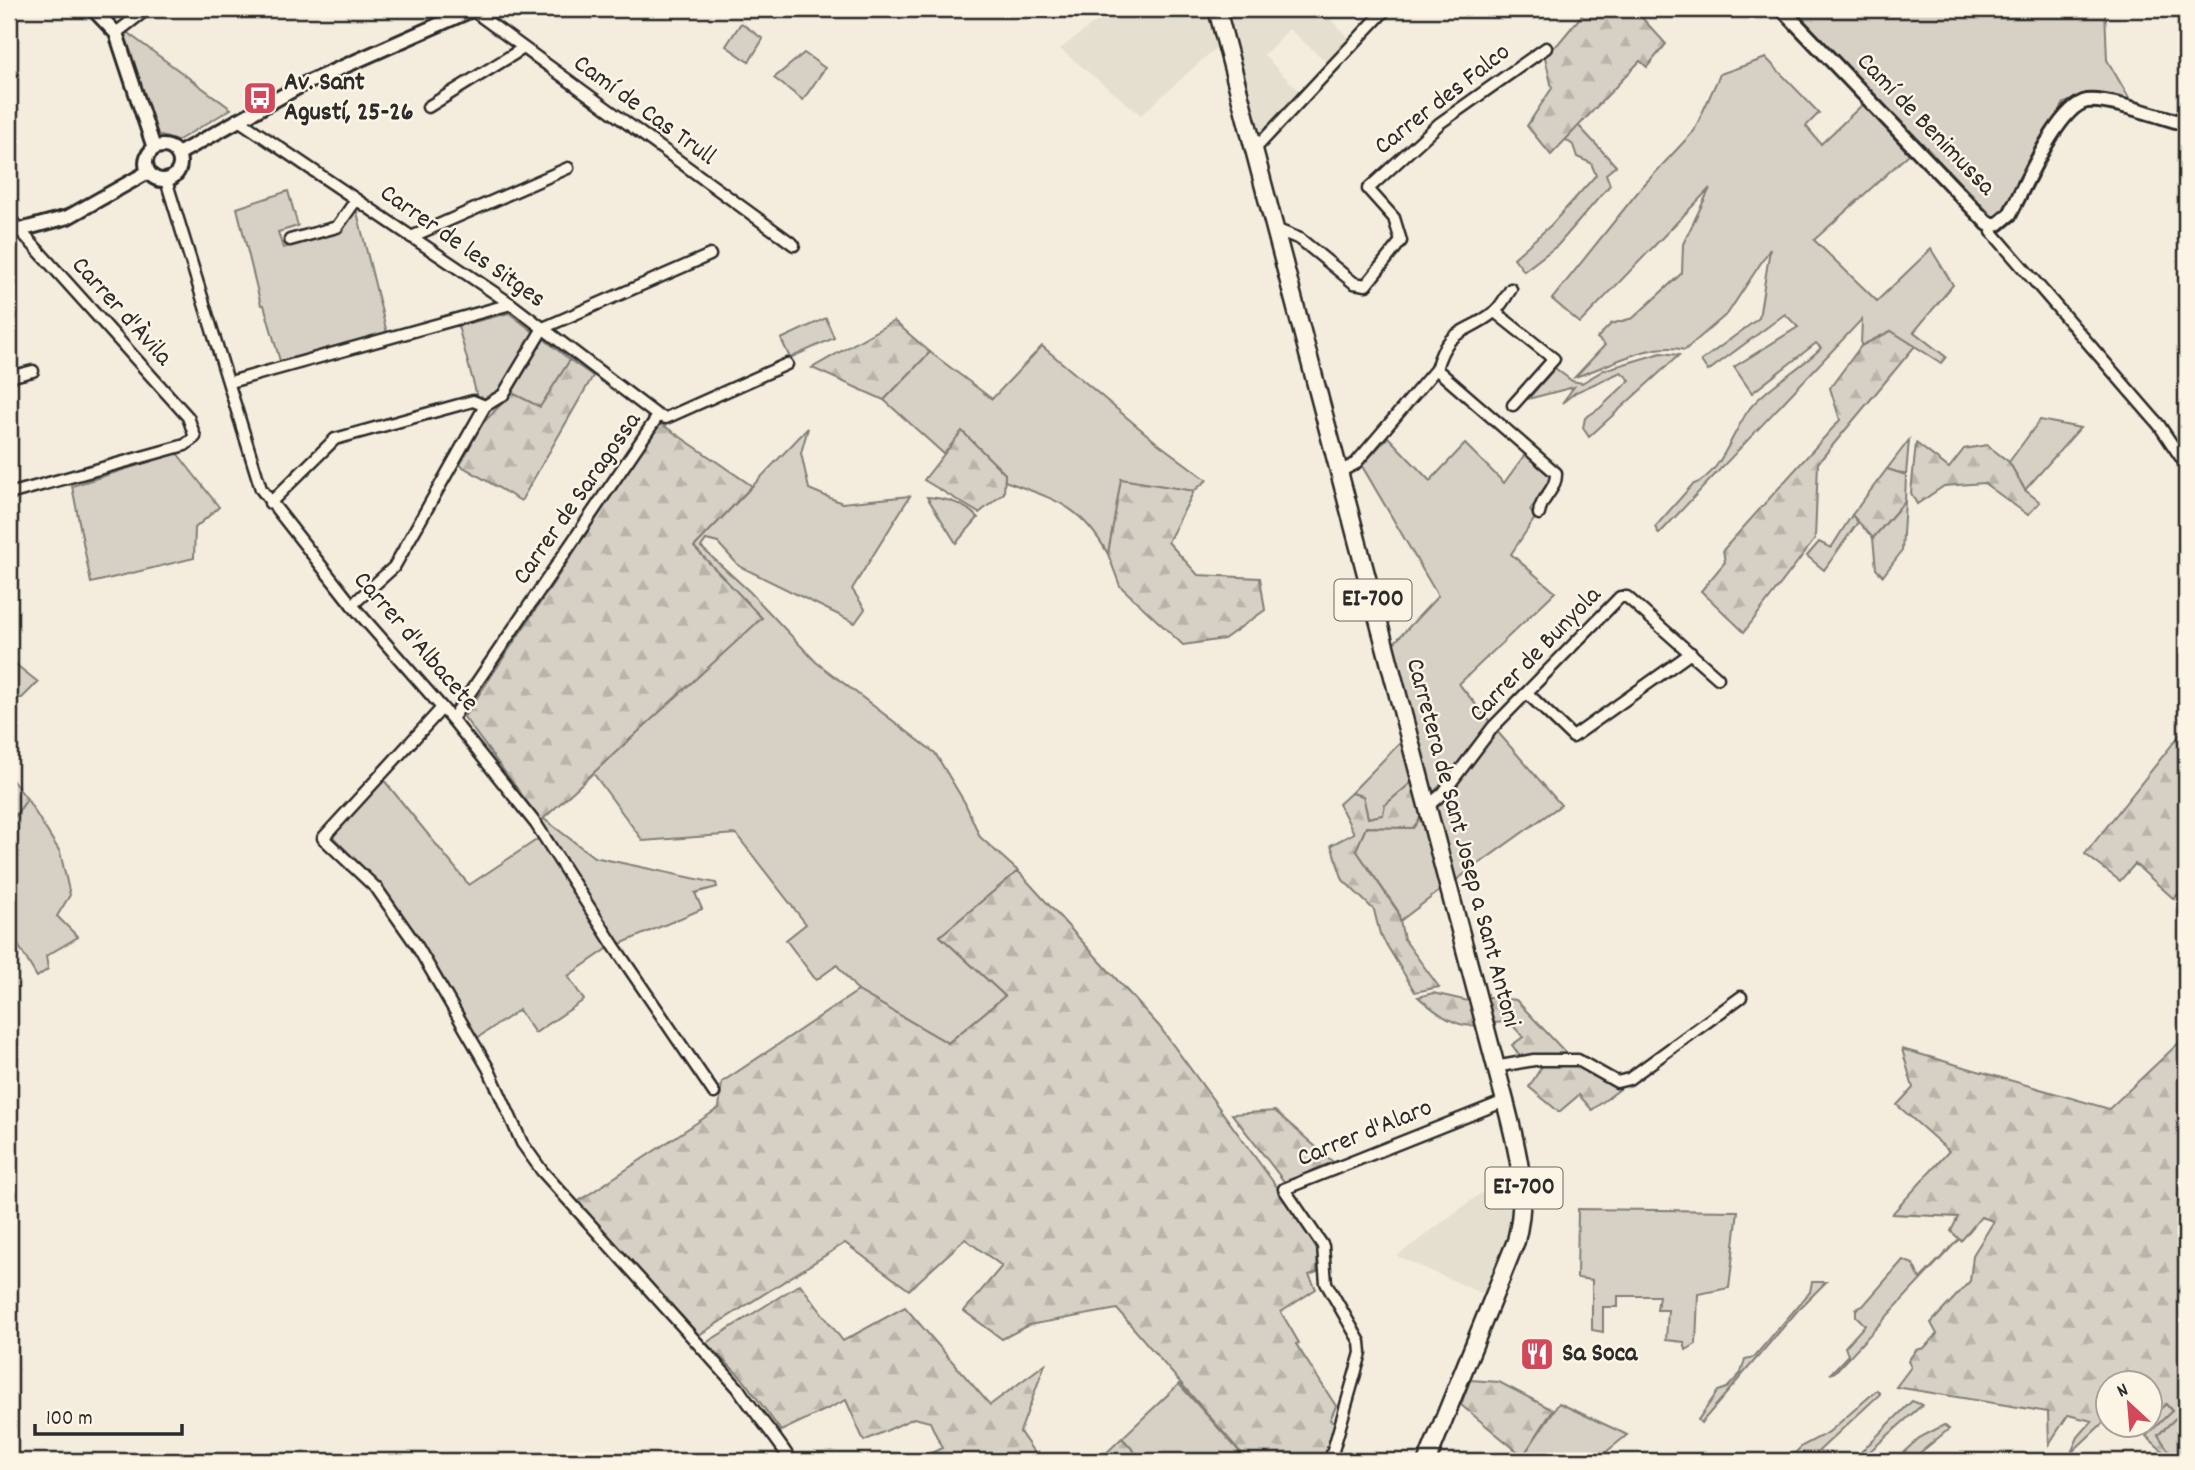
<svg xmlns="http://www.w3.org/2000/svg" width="2195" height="1470" font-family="Dekko,sans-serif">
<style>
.built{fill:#e5dfd0}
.green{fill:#d6d1c4;stroke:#807e78;stroke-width:2}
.forest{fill:url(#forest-firs);stroke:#807e78;stroke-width:2}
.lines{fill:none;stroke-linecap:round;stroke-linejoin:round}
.minor-casing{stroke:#2b2b2b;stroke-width:15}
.tertiary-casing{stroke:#2b2b2b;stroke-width:18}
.primary-casing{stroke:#2b2b2b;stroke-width:21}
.minor{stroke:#fcf5e5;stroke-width:10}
.tertiary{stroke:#fcf5e5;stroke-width:12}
.primary{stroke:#fcf5e5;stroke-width:16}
.labels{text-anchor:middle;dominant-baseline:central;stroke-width:5;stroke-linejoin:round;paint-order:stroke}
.shield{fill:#fcf5e5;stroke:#6a6863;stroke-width:2}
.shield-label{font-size:24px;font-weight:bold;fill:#2b2b2b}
.poi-label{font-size:26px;font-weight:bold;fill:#2b2b2b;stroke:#fcf5e5;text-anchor:start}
.street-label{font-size:26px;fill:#2b2b2b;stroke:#fcf5e5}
</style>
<defs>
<pattern id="forest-firs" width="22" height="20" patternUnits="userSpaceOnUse" patternTransform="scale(1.75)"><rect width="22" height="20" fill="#d6d1c4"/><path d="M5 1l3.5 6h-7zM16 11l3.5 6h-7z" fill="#b8b4a9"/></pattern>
</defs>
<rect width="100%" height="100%" fill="#f4edde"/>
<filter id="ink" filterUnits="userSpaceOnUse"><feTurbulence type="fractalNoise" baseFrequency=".0143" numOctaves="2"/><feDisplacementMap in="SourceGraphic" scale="14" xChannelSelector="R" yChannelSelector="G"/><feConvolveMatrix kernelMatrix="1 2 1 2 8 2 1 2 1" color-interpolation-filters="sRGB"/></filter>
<g filter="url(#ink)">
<!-- built -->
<g class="built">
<polygon points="1113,9 1321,9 1351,41 1329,64 1289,29 1264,55 1301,93 1257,141 1219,45 1141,115 1060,49"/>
<polygon points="1515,1168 1518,1179 1510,1239 1488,1296 1397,1256"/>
</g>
<!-- green -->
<g class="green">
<polygon points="1793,9 2105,9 2107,60 2131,101 2091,93 2064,103 2003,212 1997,217 1992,216"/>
<polygon points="741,23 763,39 749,62 726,46"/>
<polygon points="125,31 231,109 177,141 155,134 122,35"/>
<polygon points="804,53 825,68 803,100 774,78"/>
<path d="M1766 58 1819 113 1806 126 1821 144 1863 104 1909 154 1814 240 1877 301 1931 249 1953 285 1914 332 1946 357 1941 363 1891 331 1861 346 1862 319 1659 534 1655 527 1692 485C1722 475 1732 431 1750 408 1769 385 1800 369 1821 348L1816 343 1752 393 1734 367 1798 327 1785 314 1708 371 1701 361 1759 318 1770 249 1728 313 1685 350C1648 341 1611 366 1575 377L1605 345 1597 338 1611 324 1633 318 1682 273 1683 244 1710 188 1580 323 1552 299 1641 188 1694 131 1720 74Z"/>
<polygon points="1578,125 1616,166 1606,174 1610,185 1558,245 1524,271 1514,258 1551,225 1596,175 1591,163 1577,157 1573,145 1565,139"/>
<polygon points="288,191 298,226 278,232 283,248 340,231 356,208 387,333 280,361 264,305 261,305 237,208"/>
<polygon points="509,313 535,333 500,393 491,400 477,396 458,326"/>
<polygon points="826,318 834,338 790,358 781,339"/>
<polygon points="544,339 570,360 540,407 512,393"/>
<path d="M1042 346 1156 442 1207 480 1194 491 1122 480 1108 554C1080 504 1055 500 1005 481V474L962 432 944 454 884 400 930 352 992 399Z"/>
<polygon points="1661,353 1679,355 1589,437 1583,428 1585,418 1600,408 1630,380 1621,372 1576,392 1562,403 1574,387 1528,399 1555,368 1572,381 1582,383 1604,370"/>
<polygon points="2040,420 2080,428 2025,490 2009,462"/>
<polygon points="808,428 801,453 809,489 842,503 910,496 852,589 865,609 855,623 739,566 718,543 706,540 701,547 750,592 816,662 935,753 965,803 980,837 1018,871 940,936 1005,996 948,1043 858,991 837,965 816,980 786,940 806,924 736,834 643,841 593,773 761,618 694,547"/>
<polygon points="1388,437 1430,481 1465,444 1504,483 1526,453 1553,478 1530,510 1535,518 1511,554 1555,592 1459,684 1491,723 1432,795 1393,644 1438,596 1362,466"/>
<polygon points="1909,440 1906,475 1887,469"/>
<polygon points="177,453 219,507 195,528 194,558 91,583 72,486"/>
<path d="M927 497C946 498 965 504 978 518L956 543Z"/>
<polygon points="1905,501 1902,551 1883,576 1876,569 1873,538"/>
<polygon points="1852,515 1858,522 1824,570 1807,556 1819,542 1831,548"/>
<polygon points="9,659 38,682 22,698 9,698"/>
<polygon points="1496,730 1561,805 1452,883 1433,812"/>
<polygon points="1402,741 1412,782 1385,805 1383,815 1368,818 1363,796 1351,793"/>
<polygon points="383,779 469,885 538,839 550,849 609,945 607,949 568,976 584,1000 535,1033 519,1010 477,1038 419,938 375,880 331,835"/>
<polygon points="27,799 60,852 70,895 57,916 78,937 46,956 48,969 37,977 17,943 9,947 9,825"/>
<polygon points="1422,815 1442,889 1400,921 1398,911 1356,850 1366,827 1413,828"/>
<polygon points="544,819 594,857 716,883 717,887 695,893 702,909 620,944 541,821"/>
<polygon points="1578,1209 1738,1211 1729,1288 1698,1294 1696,1344 1686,1350 1684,1342 1666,1340 1668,1310 1657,1310 1659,1296 1618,1296 1618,1307 1603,1307 1603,1332 1592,1330 1592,1280 1577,1278"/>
<polygon points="1959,1239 1835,1372 1830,1374 1848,1355 1845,1347 1865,1325 1856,1316 1856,1309 1863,1306 1903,1260 1913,1264 1920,1279"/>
<polygon points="1812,1282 1826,1282 1798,1310 1701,1423 1698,1420 1718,1391 1727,1388 1741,1373 1745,1359 1754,1357 1810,1292"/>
<polygon points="1179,1384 1248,1461 1143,1461 1122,1438"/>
<polygon points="1877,1390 1880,1394 1808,1461 1787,1461 1802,1446 1829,1432"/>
<polygon points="1912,1401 1922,1405 1859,1461 1852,1461"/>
<polygon points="1559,1403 1621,1432 1627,1435 1595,1461 1529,1461 1523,1456"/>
<polygon points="2166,1404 2172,1411 2146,1436 2133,1425 2150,1424 2150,1411 2155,1413"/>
<polygon points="2186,1408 2186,1461 2182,1461 2185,1459 2170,1453 2158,1435"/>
</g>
<!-- forest -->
<g class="forest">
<polygon points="1587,9 1634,9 1666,44 1647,67 1640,61 1551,155 1527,126 1552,88 1544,53 1558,44"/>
<polygon points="894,321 930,352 884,400 812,368"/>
<polygon points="1891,331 1915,346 1818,463 1815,539 1744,632 1701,591 1725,562 1723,550 1840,420 1830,388 1861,346"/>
<polygon points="570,360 593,376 521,501 460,465 481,425 512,393 540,407"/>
<polygon points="660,423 752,486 694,547 762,618 541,821 464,717"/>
<polygon points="962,431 1005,474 1004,493 979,513 924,480"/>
<polygon points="1916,443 1949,468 1964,449 1987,445 2009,462 2025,490 2040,502 2028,515 1984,483 1944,486 1917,504 1911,493"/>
<polygon points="1887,469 1906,475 1905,501 1873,538 1852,515"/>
<polygon points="1121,479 1194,491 1168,542 1198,575 1260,578 1265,610 1224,639 1183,645 1120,586 1108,554"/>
<polygon points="2186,727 2186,883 2174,899 2135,864 2120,881 2085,854"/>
<polygon points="9,776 27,799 9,825"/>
<polygon points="1412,782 1422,815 1413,828 1366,827 1356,850 1398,912 1404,939 1439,987 1415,992 1380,934 1374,910 1343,880 1331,845 1354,833 1339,804 1351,793 1363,796 1368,818 1383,815 1385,805"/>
<polygon points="1018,871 1159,1026 1318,1243 1317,1272 1309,1275 1316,1289 1281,1312 1299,1343 1296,1344 1336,1406 1330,1420 1337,1423 1328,1461 1248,1461 1117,1309 1029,1325 1002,1339 964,1311 1002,1266 965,1239 909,1290 845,1243 699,1335 576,1203 719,1108 722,1082 858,991 948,1043 1005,996 940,936"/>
<path d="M1433 993 1473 1002 1479 1025C1456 1030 1435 1011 1418 997Z"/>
<polygon points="1489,997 1516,1000 1567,1054 1522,1059 1512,1045 1523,1037 1510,1022 1491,1023 1484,999"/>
<polygon points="2186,1036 2186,1408 2158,1435 2170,1453 2167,1455 2146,1436 2172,1411 2166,1404 2155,1413 2150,1411 2150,1382 2108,1382 2107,1419 2071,1453 2078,1437 2092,1421 2068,1415 2049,1444 2048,1412 1896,1387 1911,1367 1908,1361 1916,1350 1924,1348 1937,1334 1931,1323 1970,1281 1973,1255 1994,1221 1981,1217 1961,1241 1951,1231 1958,1217 1892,1214 1949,1151 1897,1105 1913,1088 1902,1049 2109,1109"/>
<polygon points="1572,1062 1620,1089 1592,1110 1579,1095 1559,1112 1529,1087 1544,1063"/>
<polygon points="1275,1111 1333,1162 1286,1184 1232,1114"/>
<polygon points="800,1284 843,1341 905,1307 990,1405 1045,1364 1020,1432 1040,1461 936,1461 931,1453 942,1448 930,1422 914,1418 864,1441 846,1400 781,1431 742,1378 706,1343"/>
<polygon points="1470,1380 1499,1382 1553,1410 1523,1456 1461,1405"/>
<polygon points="1944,1425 1949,1429 1910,1461 1894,1461 1919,1438"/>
<polygon points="1122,1438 1143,1461 1098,1461"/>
</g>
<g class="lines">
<!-- minor casing -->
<g class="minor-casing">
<g id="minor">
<polyline points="472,10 794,245"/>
<polyline points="116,33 147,9"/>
<polyline points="428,107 522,49"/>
<polyline points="237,119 511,304 658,416"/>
<polyline points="1254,150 1386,9"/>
<polyline points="166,180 261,489 352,605 452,719 536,824 614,946 714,1093"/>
<polyline points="9,218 188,417 195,437 185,445 9,494"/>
<polyline points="1993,225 1992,232 2159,425 2186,465"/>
<polyline points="1275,229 1300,239 1354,283 1366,285 1401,241 1394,218 1368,189 1440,123 1546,48"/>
<polyline points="411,237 568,168"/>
<polyline points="290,240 337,227 356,200"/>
<path d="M1511 289C1506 296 1501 307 1494 312 1466 335 1448 326 1436 369L1556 473C1557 490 1540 498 1539 514"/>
<polyline points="1495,312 1554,359 1513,405"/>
<polyline points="9,377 33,371"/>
<polyline points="230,382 511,304"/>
<polyline points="485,406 503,395 543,328 710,255"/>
<polyline points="1339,472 1355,464 1436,369"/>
<polyline points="270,503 335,439 473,401 485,406 394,567 352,605"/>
<polyline points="1527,693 1573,737 1691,653"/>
<path d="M442 708 323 838 377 889 417 946 488 1068 522 1143 542 1171 738 1388C755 1414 775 1435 791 1461"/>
<polyline points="452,719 658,416 666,418 787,364"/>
<polyline points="1427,807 1443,793 1493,727 1620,597 1627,597 1718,678"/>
<polyline points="1495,1067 1534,1060 1578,1060 1617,1082 1629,1079 1741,997"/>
<polyline points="1330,1461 1361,1353 1360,1342 1326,1283 1323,1246 1284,1189 1505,1101"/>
</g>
</g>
<!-- tertiary casing -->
<g class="tertiary-casing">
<g id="tertiary">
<polyline points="93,9 116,33 154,148"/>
<path d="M1782 9 1988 224H1998L2010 214C2024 188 2058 106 2087 101 2108 98 2163 118 2186 124"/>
<circle cx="163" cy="163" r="17"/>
<polyline points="178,154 302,85 474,9"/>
<polyline points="9,233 68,217 148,172"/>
</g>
</g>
<!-- primary casing -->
<g class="primary-casing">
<path id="primary" d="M1217 9 1505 1101C1518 1153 1529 1188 1516 1241L1427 1461"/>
</g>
<!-- minor -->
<use href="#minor" class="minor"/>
<!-- tertiary -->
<use href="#tertiary" class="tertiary"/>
<!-- primary -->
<use href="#primary" class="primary"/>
</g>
</g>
<!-- icons -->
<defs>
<g id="bus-square" transform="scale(1.75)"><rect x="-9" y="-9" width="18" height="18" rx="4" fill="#d1495b" stroke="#fcf5e5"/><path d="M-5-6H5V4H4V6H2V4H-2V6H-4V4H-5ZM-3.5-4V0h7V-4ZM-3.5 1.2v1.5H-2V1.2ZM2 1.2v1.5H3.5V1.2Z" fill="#fff"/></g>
<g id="restaurant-square" transform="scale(1.75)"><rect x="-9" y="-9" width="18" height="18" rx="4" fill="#d1495b" stroke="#fcf5e5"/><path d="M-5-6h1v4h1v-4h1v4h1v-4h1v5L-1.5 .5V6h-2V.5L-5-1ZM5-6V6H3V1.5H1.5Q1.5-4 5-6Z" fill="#fff"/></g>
</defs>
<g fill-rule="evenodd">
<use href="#bus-square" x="260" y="98"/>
<use href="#restaurant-square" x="1537" y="1354"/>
</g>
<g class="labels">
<!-- shield labels -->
<g class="shield">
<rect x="1334.5" y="579.5" width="77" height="41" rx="5"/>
<rect x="1485.5" y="1167.5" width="77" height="41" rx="5"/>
</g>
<g class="shield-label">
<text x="1373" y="600">EI-700</text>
<text x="1524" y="1188">EI-700</text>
</g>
<!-- poi labels -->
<g class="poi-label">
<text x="284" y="83">Av. Sant<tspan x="284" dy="30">Agustí, 25-26</tspan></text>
<text x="1562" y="1354">Sa Soca</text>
</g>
<!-- street labels -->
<g class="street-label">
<text transform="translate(1443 100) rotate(-38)">Carrer des Falco</text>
<text transform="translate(644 111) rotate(36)">Camí de Cas Trull</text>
<text transform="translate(1925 125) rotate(46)">Camí de Benimussa</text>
<text transform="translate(462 247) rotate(35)">Carrer de les Sitges</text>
<text transform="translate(121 312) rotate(48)">Carrer d'Àvila</text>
<text transform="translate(578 499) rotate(-55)">Carrer de Saragossa</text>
<text transform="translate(415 642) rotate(49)">Carrer d'Albacete</text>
<text transform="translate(1536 655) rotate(-46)">Carrer de Bunyola</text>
<text transform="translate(1462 843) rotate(75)">Carretera de Sant Josep a Sant Antoni</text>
<text transform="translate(1365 1134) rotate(-22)">Carrer d'Alaro</text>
</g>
</g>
<!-- margin -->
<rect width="2195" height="1470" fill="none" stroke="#fcf5e5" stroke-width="35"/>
<rect x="18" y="18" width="2160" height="1435" fill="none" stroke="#2b2b2b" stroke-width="2.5" filter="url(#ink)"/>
<!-- north arrow -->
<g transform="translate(2129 1404) rotate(334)"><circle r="33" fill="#fcf5e5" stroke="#a8a49b" stroke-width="2"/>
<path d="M0-5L12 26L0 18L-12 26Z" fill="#d1495b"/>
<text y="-10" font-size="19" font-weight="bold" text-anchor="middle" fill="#2b2b2b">N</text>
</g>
<!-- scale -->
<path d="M35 1424v10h147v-10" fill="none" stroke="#2b2b2b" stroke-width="3.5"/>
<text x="46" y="1424" font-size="21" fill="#2b2b2b" stroke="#fcf5e5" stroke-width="5" paint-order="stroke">100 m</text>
</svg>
